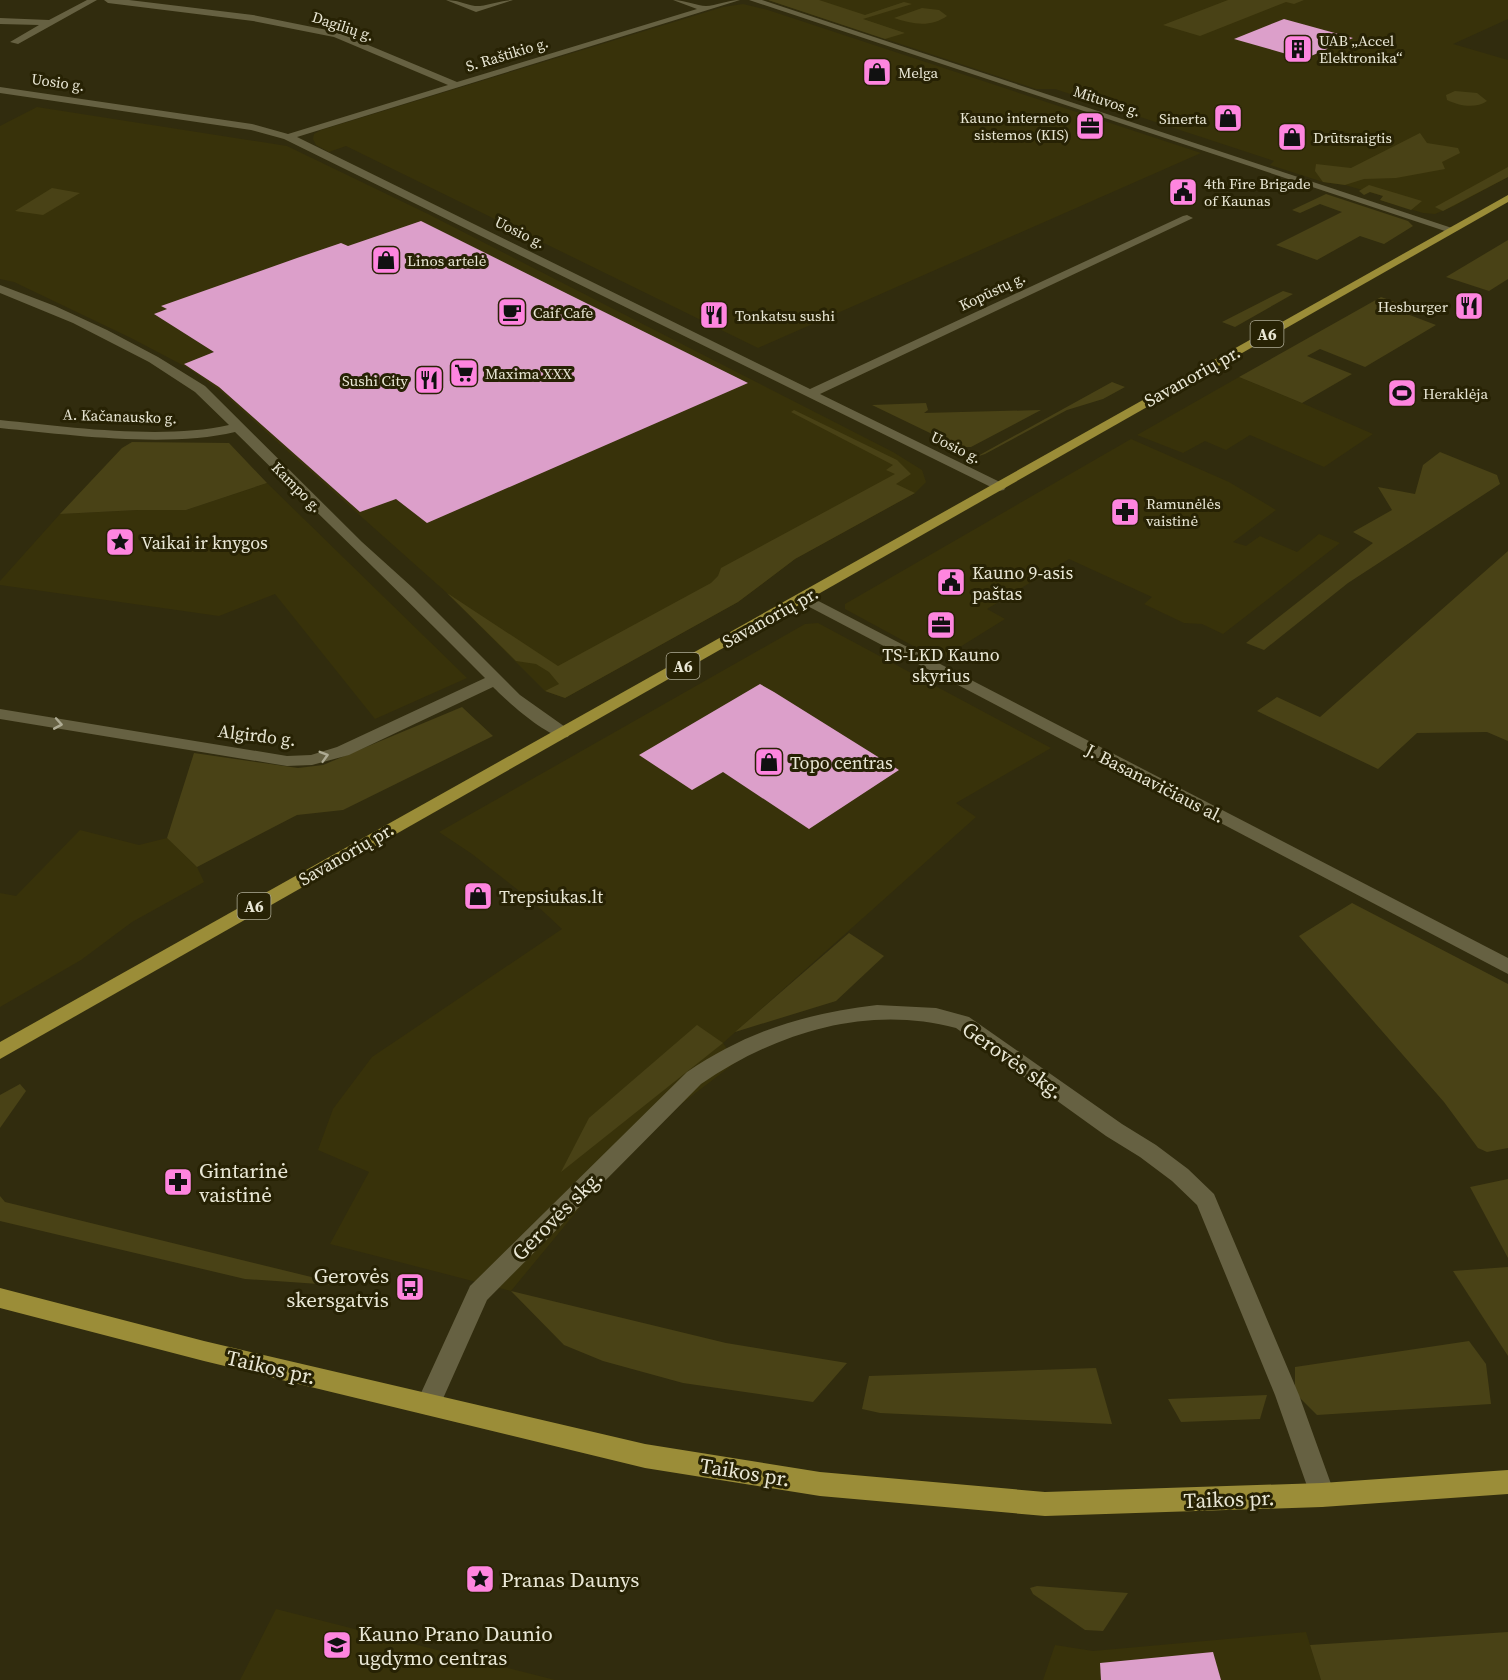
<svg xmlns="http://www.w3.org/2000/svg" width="1508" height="1680" font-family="'Source Serif 4',serif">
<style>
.built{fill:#38320a}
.green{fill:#494216}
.building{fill:#dc9fca}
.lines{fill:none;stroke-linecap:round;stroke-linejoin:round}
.street{fill:#666142;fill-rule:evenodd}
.secondary{fill:#666142;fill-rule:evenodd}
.primary{fill:#9b8d38;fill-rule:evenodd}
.oneway{stroke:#aeab93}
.labels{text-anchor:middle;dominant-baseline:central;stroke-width:6;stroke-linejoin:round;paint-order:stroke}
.far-street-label{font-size:15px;fill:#e9e7d5;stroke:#272204}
.far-poi-label{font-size:15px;fill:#e9e7d5;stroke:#272204;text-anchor:start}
.shield{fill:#272204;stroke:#afac96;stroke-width:1.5}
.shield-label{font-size:16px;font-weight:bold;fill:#e9e7d5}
.street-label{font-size:18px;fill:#e9e7d5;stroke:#272204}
.poi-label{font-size:18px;fill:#e9e7d5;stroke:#272204;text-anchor:start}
.near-street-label{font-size:21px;fill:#e9e7d5;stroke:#272204}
.near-poi-label{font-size:21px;fill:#e9e7d5;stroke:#272204;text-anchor:start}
</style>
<rect width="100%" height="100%" fill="#312c0e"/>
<!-- built -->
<g class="built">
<polygon points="768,0 1508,0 1508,19 1453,44 1508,60 1508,177 1454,206 1435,214 1423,213 1380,200 1383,196 1345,185 1323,182 1270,165 1274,161 1055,89 1036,89"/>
<polygon points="743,4 768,10 1201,153 758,348 346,146 329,152 316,145 313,139 314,134 321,130 723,7"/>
<polygon points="37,107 287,146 428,214 893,452 922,470 926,482 915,493 795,559 738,602 565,698 545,691 447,593 219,390 188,368 131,338 14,282 0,279 0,126"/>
<polygon points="1239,377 1302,403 1373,434 1324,467 1250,435 1226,450 1205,441 1183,453 1137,435"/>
<polygon points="1131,439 1229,482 1276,510 1233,542 1246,546 1260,536 1297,552 1319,534 1340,543 1223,634 1202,624 1184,623 1144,604 1152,597 1069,559 987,609 1005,619 939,660 845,609 845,604"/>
<polygon points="267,483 467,678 375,719 275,594 219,616 0,585 0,581 60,514 138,510 186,510"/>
<polygon points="818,623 1051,748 956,803 976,817 723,1043 736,1062 668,1114 591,1194 511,1291 330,1244 369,1172 318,1150 333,1109 372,1057 562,929 532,901 472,854 439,832 805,624"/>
<polygon points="80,830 139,845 167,838 197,867 204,882 132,922 81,960 0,1007 0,893 16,896"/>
<polygon points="276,1609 555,1680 240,1680"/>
<polygon points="1306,1632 1321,1680 1043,1680 1055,1645 1093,1651"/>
</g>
<!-- green -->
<g class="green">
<polygon points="768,0 819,0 865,15 904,2 912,4 863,19 905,33 885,39"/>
<polygon points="1228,0 1304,0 1294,4 1286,2 1200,36 1163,25"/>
<path d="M922 8 939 10 947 16C930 28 912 24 894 18Z"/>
<path d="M1455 91 1477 93 1487 101C1476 109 1459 106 1447 100L1446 95Z"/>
<polygon points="1420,133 1427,143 1458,148 1460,153 1442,162 1445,169 1396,178 1364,179 1345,185 1323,182 1315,171 1316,164 1351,168"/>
<polygon points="1508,167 1508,177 1443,211 1435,207"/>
<polygon points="1369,185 1422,201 1411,210 1380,200 1383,196 1370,192 1364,195 1359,191"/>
<polygon points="52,188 80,193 43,215 15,211"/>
<polygon points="1326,194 1408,221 1413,226 1384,244 1360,236 1317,260 1276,245 1342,212 1320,204 1300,213 1292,210"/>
<polygon points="1508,240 1508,279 1489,291 1446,277"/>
<polygon points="1283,291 1293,294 1235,327 1222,322"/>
<polygon points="1381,297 1414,309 1407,314 1436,325 1365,367 1320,349 1307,356 1352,374 1302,403 1239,377"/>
<polygon points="1112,382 1125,387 1103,399 1067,410 985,454 976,457"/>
<polygon points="926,403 928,410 924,413 1041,410 971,447 959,447 872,405"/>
<polygon points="794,410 897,460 911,474 896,484 915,493 795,559 738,602 565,698 545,691 559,684 549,672 536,664 516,661 447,593 558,666 711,583 718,576 721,568 895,474 886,470 893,465 791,412"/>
<polygon points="132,442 229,443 267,483 186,510 138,510 60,514 122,448"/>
<polygon points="1440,452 1497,475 1500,484 1348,583 1264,650 1246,643 1373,543 1353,532 1392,510 1378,487 1415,494 1423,465"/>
<polygon points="1508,551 1508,741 1487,732 1417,733 1378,769 1257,711 1277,697 1320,717"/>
<polygon points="462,707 493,736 343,810 297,815 197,867 167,838 194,753 298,768 323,765"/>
<polygon points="1352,903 1508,984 1508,1148 1487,1152 1478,1148 1444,1102 1299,936"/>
<polygon points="849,933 884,956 836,1001 735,1032"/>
<polygon points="697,1025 723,1043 561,1172 589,1118"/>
<polygon points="20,1084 26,1091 0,1128 0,1095"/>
<polygon points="1508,1179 1508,1258 1470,1187"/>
<polygon points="0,1196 5,1202 348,1286 245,1279 0,1221"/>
<polygon points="1508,1267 1508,1356 1453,1271"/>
<polygon points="511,1291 726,1343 847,1363 813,1402 683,1383 603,1361 564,1345"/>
<polygon points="1469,1341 1486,1364 1491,1404 1317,1415 1295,1393 1295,1367"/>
<polygon points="1096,1368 1112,1424 880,1413 862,1409 869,1376"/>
<polygon points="1267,1395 1260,1419 1181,1422 1168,1399"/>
<polygon points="1037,1586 1128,1593 1103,1631 1085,1630 1033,1594 1030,1588"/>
<polygon points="1508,1632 1508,1680 1321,1680 1310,1645"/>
</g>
<!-- building -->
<g class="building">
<polygon points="1284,19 1353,38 1304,59 1234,39"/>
<polygon points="421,221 588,304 748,383 427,523 396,499 360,512 219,387 184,364 214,352 154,314 167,309 161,306 297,258 341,243 348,246"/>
<polygon points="760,684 774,692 899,770 809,829 723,772 692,790 639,755"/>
<polygon points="1213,1652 1221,1680 1101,1680 1100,1663"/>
</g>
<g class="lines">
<!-- street -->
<g class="street">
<polygon points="87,0 97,0 18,44 10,42 39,25 0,24 0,18 49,20"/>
<path d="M104 0H129L253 15 337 32 457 82 697 9 673 0C685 0 697 6 706 6 716 6 727 0 740 0L297 137 810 389 1183 216 1187 215 1193 218 820 394 1004 484 1006 487 1004 490 999 491 284 139 251 130 0 93V87L252 124 288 134 448 85 334 37 253 21 108 3Z"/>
<path d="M446 0C457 0 464 4 475 6 483 7 502 0 513 0L476 12Z"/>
<polygon points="749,0 762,0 1458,230 1452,233 1448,232"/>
<path d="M0 285 55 306 107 330 158 357 205 386 362 542 413 588 520 695 568 729 570 733 568 737C550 741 506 700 493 687L349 755 312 765 287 766 0 719V709L287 756 311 755 337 747 485 678C403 595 318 514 235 432 168 448 70 435 0 428V420C68 427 163 440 229 425L195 392 149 362 73 323 0 293Z"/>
<path d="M877 1005 936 1008 969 1017 1122 1124 1156 1145 1188 1169 1214 1194 1299 1395 1335 1495 1331 1503 1322 1507 1313 1503 1275 1395 1197 1205 1172 1181 1140 1157 1106 1136 956 1028C867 1004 775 1033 701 1084L487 1300 437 1412 428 1415 419 1412 416 1404 470 1286 687 1072C748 1031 803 1014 877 1005Z"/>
</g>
<!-- secondary -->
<polygon class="secondary" points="803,593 1508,958 1508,974 798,601 795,598"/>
<!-- primary -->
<g class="primary">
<polygon points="1508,195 1508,202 0,1059 0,1042"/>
<polygon points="0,1288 204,1341 645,1444 820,1472 1045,1492 1322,1483 1508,1470 1508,1494 1322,1507 1045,1516 820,1496 645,1468 204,1361 0,1308"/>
</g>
</g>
<!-- one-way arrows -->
<defs><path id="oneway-chevron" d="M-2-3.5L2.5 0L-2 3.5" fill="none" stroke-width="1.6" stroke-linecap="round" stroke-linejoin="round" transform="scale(1.5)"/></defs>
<g class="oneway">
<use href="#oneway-chevron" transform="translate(58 724) rotate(10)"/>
<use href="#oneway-chevron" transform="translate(324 756) rotate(-16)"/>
</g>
<!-- icons -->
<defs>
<g id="building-square" transform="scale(1.5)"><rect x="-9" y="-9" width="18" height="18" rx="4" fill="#fe85df" stroke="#272204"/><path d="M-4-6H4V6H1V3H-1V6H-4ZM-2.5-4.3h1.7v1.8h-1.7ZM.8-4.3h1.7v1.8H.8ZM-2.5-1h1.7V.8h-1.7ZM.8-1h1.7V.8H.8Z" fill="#111"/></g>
<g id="shop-square" transform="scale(1.5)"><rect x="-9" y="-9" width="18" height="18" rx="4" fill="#fe85df" stroke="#272204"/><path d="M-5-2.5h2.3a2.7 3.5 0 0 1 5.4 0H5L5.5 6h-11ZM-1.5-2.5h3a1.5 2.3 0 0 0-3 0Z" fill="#111"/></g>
<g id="office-square" transform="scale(1.5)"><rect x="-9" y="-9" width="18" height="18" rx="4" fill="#fe85df" stroke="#272204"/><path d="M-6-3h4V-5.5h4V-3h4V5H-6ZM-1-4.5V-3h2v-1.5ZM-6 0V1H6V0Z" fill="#111"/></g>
<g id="civic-square" transform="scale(1.5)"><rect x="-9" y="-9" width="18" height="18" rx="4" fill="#fe85df" stroke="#272204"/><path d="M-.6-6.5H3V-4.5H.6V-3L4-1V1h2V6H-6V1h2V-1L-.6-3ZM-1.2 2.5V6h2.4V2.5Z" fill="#111"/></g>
<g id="restaurant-square" transform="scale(1.5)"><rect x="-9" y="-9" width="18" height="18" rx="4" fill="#fe85df" stroke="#272204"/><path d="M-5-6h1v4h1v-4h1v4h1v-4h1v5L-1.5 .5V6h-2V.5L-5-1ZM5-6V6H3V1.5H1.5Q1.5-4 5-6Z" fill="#111"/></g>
<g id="cafe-square" transform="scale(1.5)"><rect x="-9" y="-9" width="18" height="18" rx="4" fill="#fe85df" stroke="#272204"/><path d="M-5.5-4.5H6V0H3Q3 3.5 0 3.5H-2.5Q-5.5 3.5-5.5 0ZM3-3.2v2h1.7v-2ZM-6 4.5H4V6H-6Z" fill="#111"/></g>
<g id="supermarket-square" transform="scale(1.5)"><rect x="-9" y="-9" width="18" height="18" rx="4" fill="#fe85df" stroke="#272204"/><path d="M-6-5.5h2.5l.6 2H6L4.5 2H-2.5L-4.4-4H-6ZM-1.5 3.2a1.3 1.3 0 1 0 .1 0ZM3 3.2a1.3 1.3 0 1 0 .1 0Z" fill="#111"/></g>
<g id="stadium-square" transform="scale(1.5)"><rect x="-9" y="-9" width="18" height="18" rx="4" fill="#fe85df" stroke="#272204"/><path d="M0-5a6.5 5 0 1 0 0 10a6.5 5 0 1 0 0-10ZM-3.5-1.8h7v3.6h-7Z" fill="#111"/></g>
<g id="pharmacy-square" transform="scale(1.5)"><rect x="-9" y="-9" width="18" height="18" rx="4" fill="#fe85df" stroke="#272204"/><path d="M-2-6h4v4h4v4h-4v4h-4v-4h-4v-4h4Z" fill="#111"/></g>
<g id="sight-square" transform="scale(1.5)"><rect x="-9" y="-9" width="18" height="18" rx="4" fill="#fe85df" stroke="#272204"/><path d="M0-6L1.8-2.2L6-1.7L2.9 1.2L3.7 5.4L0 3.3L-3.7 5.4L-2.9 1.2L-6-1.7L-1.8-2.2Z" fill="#111"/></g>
<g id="bus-square" transform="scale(1.5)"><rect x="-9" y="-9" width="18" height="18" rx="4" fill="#fe85df" stroke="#272204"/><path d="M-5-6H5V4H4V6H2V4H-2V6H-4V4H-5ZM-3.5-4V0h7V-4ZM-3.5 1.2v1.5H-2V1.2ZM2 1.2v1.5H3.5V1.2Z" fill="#111"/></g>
<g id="school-square" transform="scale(1.5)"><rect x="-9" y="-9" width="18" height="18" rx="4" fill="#fe85df" stroke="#272204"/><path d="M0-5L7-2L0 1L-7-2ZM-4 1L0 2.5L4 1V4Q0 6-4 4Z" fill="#111"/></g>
</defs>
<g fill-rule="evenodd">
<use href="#building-square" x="1298" y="49"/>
<use href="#shop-square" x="877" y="72"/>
<use href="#shop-square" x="1228" y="118"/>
<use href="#office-square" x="1090" y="126"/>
<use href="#shop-square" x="1292" y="137"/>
<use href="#civic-square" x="1183" y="192"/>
<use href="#shop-square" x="386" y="260"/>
<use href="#restaurant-square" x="1469" y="306"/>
<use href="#cafe-square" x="512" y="312"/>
<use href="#restaurant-square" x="714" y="315"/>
<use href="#supermarket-square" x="464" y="373"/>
<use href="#restaurant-square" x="429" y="380"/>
<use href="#stadium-square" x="1402" y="393"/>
<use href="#pharmacy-square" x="1125" y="512"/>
<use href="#sight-square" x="120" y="542"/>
<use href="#civic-square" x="951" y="582"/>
<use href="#office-square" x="941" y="625"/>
<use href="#shop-square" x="769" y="762"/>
<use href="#shop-square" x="478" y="896"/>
<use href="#pharmacy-square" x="178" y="1182"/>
<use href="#bus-square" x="410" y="1287"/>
<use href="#sight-square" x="480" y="1579"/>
<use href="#school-square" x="337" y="1645"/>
</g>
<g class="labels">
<!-- far-street labels -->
<g class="far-street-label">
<text transform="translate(343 26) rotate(18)">Dagilių g.</text>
<text transform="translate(507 54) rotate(-17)">S. Raštikio g.</text>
<text transform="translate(58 82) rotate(8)">Uosio g.</text>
<text transform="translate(1107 101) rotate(18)">Mituvos g.</text>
<text transform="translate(520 232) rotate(26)">Uosio g.</text>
<text transform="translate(992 291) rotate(-25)">Kopūstų g.</text>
<text transform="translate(120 416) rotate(2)">A. Kačanausko g.</text>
<text transform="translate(956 447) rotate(26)">Uosio g.</text>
<text transform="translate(297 487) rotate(45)">Kampo g.</text>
</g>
<!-- far-poi labels -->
<g class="far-poi-label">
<text x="1319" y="40">UAB „Accel<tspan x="1319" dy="17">Elektronika“</tspan></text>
<text x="898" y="72">Melga</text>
<text x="1069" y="117" text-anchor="end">Kauno interneto<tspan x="1069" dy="17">sistemos (KIS)</tspan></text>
<text x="1207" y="118" text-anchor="end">Sinerta</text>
<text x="1313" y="137">Drūtsraigtis</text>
<text x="1204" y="183">4th Fire Brigade<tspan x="1204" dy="17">of Kaunas</tspan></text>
<text x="407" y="260">Linos artelė</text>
<text x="1448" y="306" text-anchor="end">Hesburger</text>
<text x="533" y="312">Caif Cafe</text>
<text x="735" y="315">Tonkatsu sushi</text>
<text x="485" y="373">Maxima XXX</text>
<text x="408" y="380" text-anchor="end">Sushi City</text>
<text x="1423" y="393">Heraklėja</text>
<text x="1146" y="503">Ramunėlės<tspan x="1146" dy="17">vaistinė</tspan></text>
</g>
<!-- shield labels -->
<g class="shield">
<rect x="1250.5" y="321" width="33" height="26" rx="4.5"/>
<rect x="666.5" y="653" width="33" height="26" rx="4.5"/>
<rect x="237.5" y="893" width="33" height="26" rx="4.5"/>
</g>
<g class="shield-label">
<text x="1267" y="334">A6</text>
<text x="683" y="666">A6</text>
<text x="254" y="906">A6</text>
</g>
<!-- street labels -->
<g class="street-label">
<text transform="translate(1192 376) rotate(-29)">Savanorių pr.</text>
<text transform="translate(770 617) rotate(-29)">Savanorių pr.</text>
<text transform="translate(257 735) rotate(7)">Algirdo g.</text>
<text transform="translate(1155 783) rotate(27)">J. Basanavičiaus al.</text>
<text transform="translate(346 854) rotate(-30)">Savanorių pr.</text>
</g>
<!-- poi labels -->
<g class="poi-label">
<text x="141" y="542">Vaikai ir knygos</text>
<text x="972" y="572">Kauno 9-asis<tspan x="972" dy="21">paštas</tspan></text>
<text x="941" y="654" text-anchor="middle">TS-LKD Kauno<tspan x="941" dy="21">skyrius</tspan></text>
<text x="790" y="762">Topo centras</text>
<text x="499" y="896">Trepsiukas.lt</text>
</g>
<!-- near-street labels -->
<g class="near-street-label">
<text transform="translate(1013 1060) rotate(35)">Gerovės skg.</text>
<text transform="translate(557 1215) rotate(-45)">Gerovės skg.</text>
<text transform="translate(271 1367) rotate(13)">Taikos pr.</text>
<text transform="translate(745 1472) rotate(9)">Taikos pr.</text>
<text transform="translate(1229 1499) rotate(-2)">Taikos pr.</text>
</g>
<!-- near-poi labels -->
<g class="near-poi-label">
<text x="199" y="1170">Gintarinė<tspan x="199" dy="24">vaistinė</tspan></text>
<text x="389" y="1275" text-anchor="end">Gerovės<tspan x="389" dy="24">skersgatvis</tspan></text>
<text x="501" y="1579">Pranas Daunys</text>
<text x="358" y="1633">Kauno Prano Daunio<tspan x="358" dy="24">ugdymo centras</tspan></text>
</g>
</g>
</svg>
